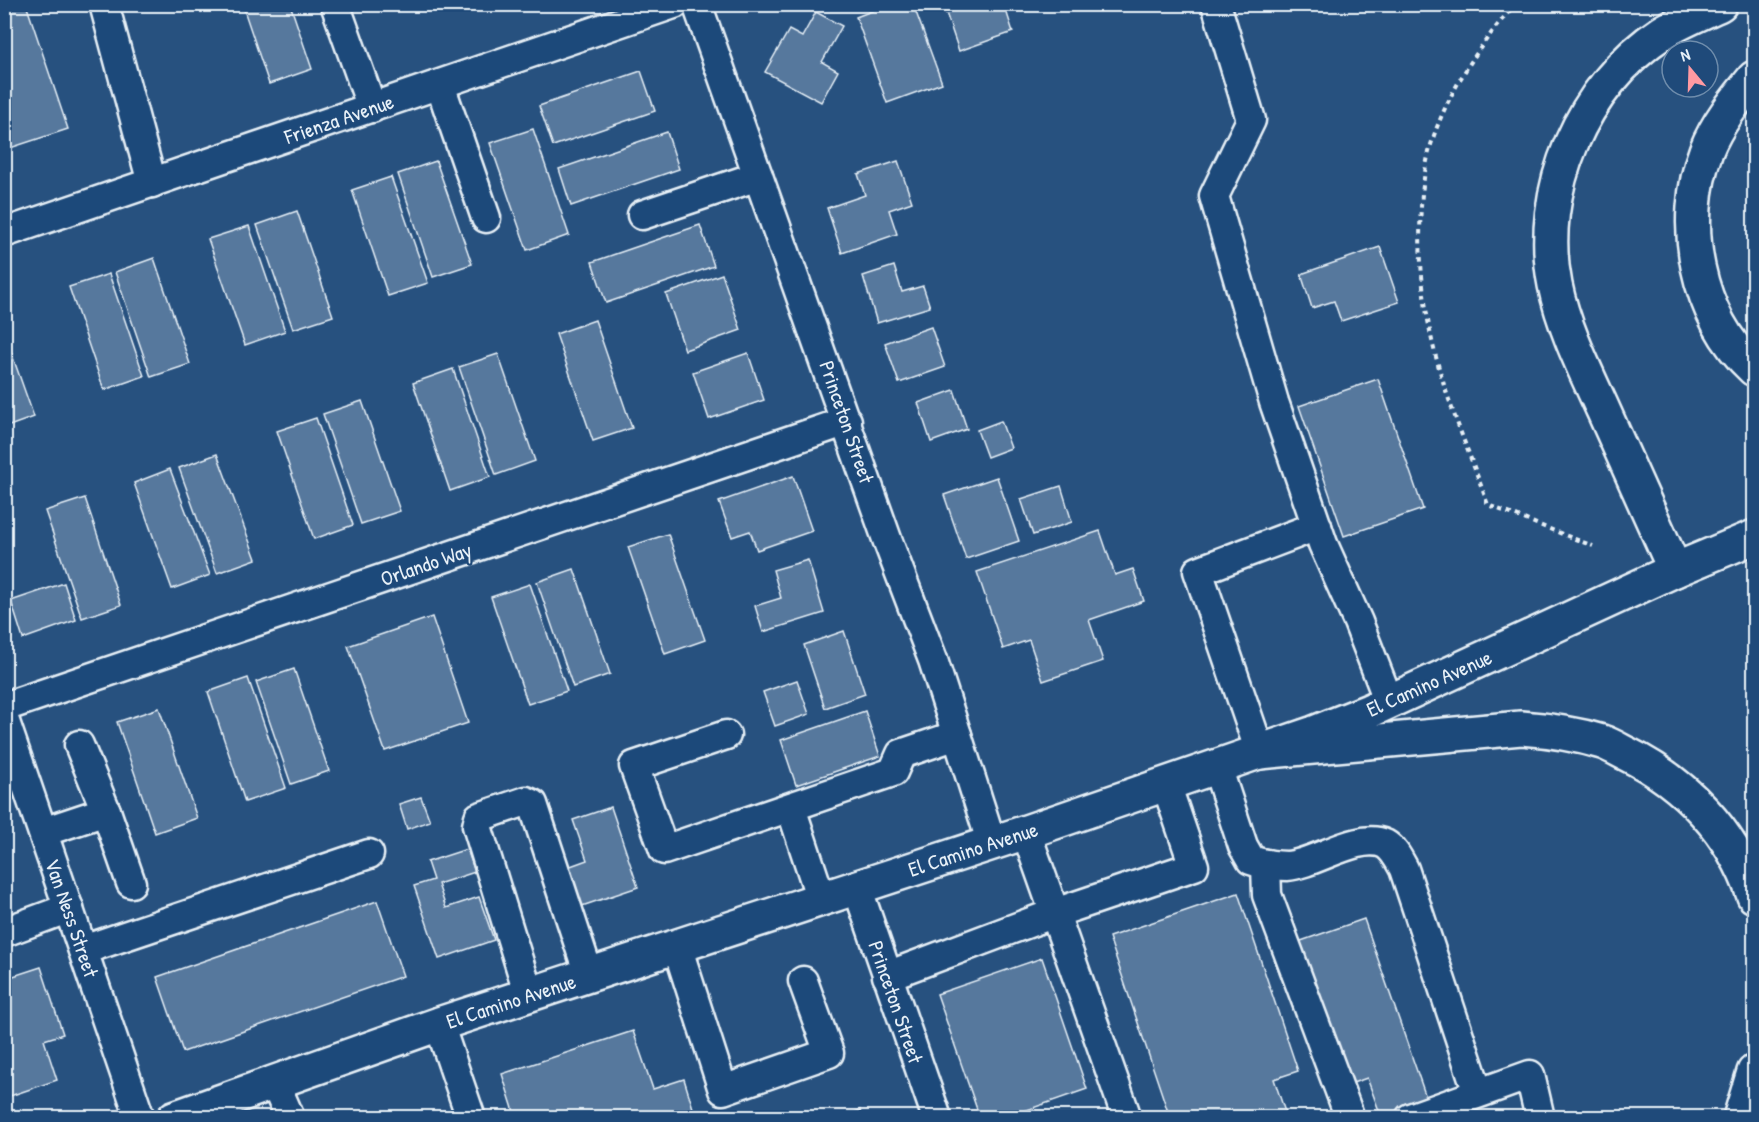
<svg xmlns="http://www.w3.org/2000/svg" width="1759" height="1122" font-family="'Patrick Hand',sans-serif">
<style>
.building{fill:#57789d;stroke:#e8f1f8;stroke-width:1.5}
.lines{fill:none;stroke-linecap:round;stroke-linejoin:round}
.minor-casing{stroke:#e8f1f8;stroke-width:33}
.major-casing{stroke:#e8f1f8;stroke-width:38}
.highway-casing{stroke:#e8f1f8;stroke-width:38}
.path{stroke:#e8f1f8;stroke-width:4;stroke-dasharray:4.5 4.5;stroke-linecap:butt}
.minor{stroke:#1f4a7a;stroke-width:28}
.major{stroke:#1f4a7a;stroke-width:33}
.highway{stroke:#1f4a7a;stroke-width:33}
.labels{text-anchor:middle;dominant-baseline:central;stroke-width:4.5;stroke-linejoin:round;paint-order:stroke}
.street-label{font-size:21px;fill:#e8f1f8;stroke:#1f4a7a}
</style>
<rect width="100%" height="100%" fill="#27517f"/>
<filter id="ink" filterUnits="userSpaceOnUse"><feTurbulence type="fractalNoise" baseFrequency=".0167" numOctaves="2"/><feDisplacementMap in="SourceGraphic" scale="12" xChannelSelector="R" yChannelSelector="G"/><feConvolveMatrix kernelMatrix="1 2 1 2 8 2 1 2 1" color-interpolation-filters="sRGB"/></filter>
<g filter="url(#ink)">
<!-- building -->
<g class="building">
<polygon points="4,4 26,4 68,129 4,150"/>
<polygon points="242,4 290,4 312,69 269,84"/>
<polygon points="890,4 913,4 942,83 887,103 856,17"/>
<polygon points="943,4 1004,4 1013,32 959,51"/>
<polygon points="816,12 842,26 822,62 838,71 821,102 765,72 789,30 802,37"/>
<polygon points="641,71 655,111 553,146 539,106"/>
<polygon points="533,129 569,235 527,250 490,143"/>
<polygon points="667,132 679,169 571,206 559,169"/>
<polygon points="436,161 472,264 433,277 398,174"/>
<polygon points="898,161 912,202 889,210 897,234 842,253 827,208 865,195 858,174"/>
<polygon points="391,177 428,283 388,296 352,190"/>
<polygon points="297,211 333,316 293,329 257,225"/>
<polygon points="700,225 714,266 606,303 592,262"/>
<polygon points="249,226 285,331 245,345 208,239"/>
<polygon points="1380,247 1399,302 1341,321 1334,301 1312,308 1301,274"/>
<polygon points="154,258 190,364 151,377 115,272"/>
<polygon points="894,266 902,292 923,286 930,307 877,323 863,276"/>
<polygon points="109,274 144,376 104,390 69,287"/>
<polygon points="722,274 741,330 685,350 666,294"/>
<polygon points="595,320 632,428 593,441 556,334"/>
<polygon points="931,327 945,367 899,383 885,343"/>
<polygon points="4,332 34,417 4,428"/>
<polygon points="748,353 764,400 709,419 693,372"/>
<polygon points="498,354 535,461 496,475 459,367"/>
<polygon points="453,369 490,477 450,491 413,383"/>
<polygon points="1378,379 1423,509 1344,536 1299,406"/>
<polygon points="954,390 967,429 931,442 918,403"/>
<polygon points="362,401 400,511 361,524 323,414"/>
<polygon points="316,418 353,525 314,539 277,431"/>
<polygon points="1001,421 1011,448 987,457 977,430"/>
<polygon points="217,454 256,559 217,573 179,468"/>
<polygon points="170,469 210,575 172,589 134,483"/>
<polygon points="793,476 812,531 757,550 750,531 732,537 719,502"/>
<polygon points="997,477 1019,541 966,559 944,495"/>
<polygon points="1061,486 1072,522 1033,535 1021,499"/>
<polygon points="85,498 121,605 82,618 45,511"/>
<polygon points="1100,531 1115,575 1133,569 1144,601 1089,620 1103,661 1043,681 1029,640 1003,649 977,572"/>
<polygon points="668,534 705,640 665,654 628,547"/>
<polygon points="808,560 824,613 763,632 755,606 781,598 773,570"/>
<polygon points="574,569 610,674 573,687 537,582"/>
<polygon points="64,583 76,620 23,639 11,601"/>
<polygon points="530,584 567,691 528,704 491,597"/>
<polygon points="432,617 468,723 385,751 348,646"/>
<polygon points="844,631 865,694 825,708 804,645"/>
<polygon points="294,669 329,771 291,784 256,682"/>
<polygon points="248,678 286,788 245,802 208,692"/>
<polygon points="797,680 809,714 775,726 763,692"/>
<polygon points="159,708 197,818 155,833 117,722"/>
<polygon points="865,711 880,756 796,785 781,740"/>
<polygon points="421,797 430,821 407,829 399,804"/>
<polygon points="611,807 638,887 579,907 565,868 587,860 573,820"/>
<polygon points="467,849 475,872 438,884 446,908 479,897 494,940 439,959 414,886 433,880 427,862"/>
<polygon points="1238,893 1298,1071 1274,1079 1287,1118 1217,1118 1217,1116 1212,1118 1170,1118 1109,937"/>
<polygon points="377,901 403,976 183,1052 157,977"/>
<polygon points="1364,919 1427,1100 1381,1116 1367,1078 1347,1085 1298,942"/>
<polygon points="1042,958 1087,1089 1004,1118 980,1118 937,994"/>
<polygon points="41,967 63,1034 44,1040 57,1080 7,1097 14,1118 4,1118 4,979"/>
<polygon points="633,1031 653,1089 684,1079 696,1118 516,1118 502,1074"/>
<polygon points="860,1110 862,1118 839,1118"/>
</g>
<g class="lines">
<!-- minor casing -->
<g class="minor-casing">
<g id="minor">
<polyline points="104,4 152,183"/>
<polyline points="335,4 372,108"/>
<polyline points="697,4 888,542 933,660 991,841"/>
<polyline points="1216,4 1251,120 1214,196 1274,402 1323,544 1358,622 1389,702"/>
<polyline points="440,85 486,218"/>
<polyline points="642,215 758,176"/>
<polyline points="4,233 674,4"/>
<polyline points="4,707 847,421"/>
<polyline points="4,719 140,1118"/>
<polyline points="726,735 634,766 664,850 893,772 901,754 957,735"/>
<polyline points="79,745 106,811 131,883"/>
<polyline points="1260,752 1198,571 1317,526"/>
<path d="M1217 767 1243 846 1251 860C1262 864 1275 866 1287 866 1315 864 1358 832 1385 844 1394 849 1399 860 1404 869L1478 1093"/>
<polyline points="791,808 821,899"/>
<polyline points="43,832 106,811"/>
<polyline points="1026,832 1127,1118"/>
<polyline points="1266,864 1267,895 1350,1118"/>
<polyline points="857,887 937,1118"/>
<polyline points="4,932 69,908"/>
<polyline points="677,946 723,1090 829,1053 803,981"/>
<polyline points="83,950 369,854"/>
<polyline points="887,976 1055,913 1194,866 1166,784"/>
<polyline points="529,995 477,826 479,817 526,801 533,804 589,975"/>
<polyline points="439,1024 471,1118"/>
<polyline points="274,1081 290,1118"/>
<polyline points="1410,1118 1530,1075 1540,1118"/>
</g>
</g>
<!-- major casing -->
<g class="major-casing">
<polyline id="major" points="174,1118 439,1024 1026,832 1314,733 1369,711 1675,570 1754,537"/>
</g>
<!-- highway casing -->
<g class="highway-casing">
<g id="highway">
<path d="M1754 78C1736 100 1717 123 1706 151 1679 223 1696 316 1754 369"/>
<path d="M1675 570C1651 517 1628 465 1604 412 1586 372 1564 329 1555 285 1536 191 1582 85 1663 32 1681 21 1701 13 1720 4"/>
<path d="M1260 752 1521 728C1549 730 1576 734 1602 742 1611 745 1619 750 1627 754 1686 783 1733 833 1754 896"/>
<polyline points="1740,1118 1754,1072"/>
</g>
</g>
<!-- path -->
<path class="path" d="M1516 4C1480 42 1442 101 1429 152 1413 219 1420 302 1439 368 1452 414 1472 459 1488 505L1593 546"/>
<!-- minor -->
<use href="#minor" class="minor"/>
<!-- major -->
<use href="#major" class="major"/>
<!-- highway -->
<use href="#highway" class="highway"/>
</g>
</g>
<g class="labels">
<!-- street labels -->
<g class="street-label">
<text transform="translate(339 119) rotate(-19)">Frienza Avenue</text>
<text transform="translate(847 422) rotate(71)">Princeton Street</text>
<text transform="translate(426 564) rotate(-19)">Orlando Way</text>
<text transform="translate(1429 683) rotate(-24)">El Camino Avenue</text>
<text transform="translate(973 849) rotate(-18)">El Camino Avenue</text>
<text transform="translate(72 918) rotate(71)">Van Ness Street</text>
<text transform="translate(511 1001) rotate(-18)">El Camino Avenue</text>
<text transform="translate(896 1002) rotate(71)">Princeton Street</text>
</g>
</g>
<!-- margin -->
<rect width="1759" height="1122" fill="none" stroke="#1f4a7a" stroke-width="24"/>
<rect x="12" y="12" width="1735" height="1098" fill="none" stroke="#e8f1f8" stroke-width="2" filter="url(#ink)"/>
<!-- north arrow -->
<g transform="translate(1690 69) rotate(341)"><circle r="28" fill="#1f4a7a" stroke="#6f8dac" stroke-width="1.5"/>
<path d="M0-4.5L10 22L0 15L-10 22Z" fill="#ff9aa2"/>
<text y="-9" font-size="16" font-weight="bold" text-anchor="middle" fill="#e8f1f8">N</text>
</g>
</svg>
